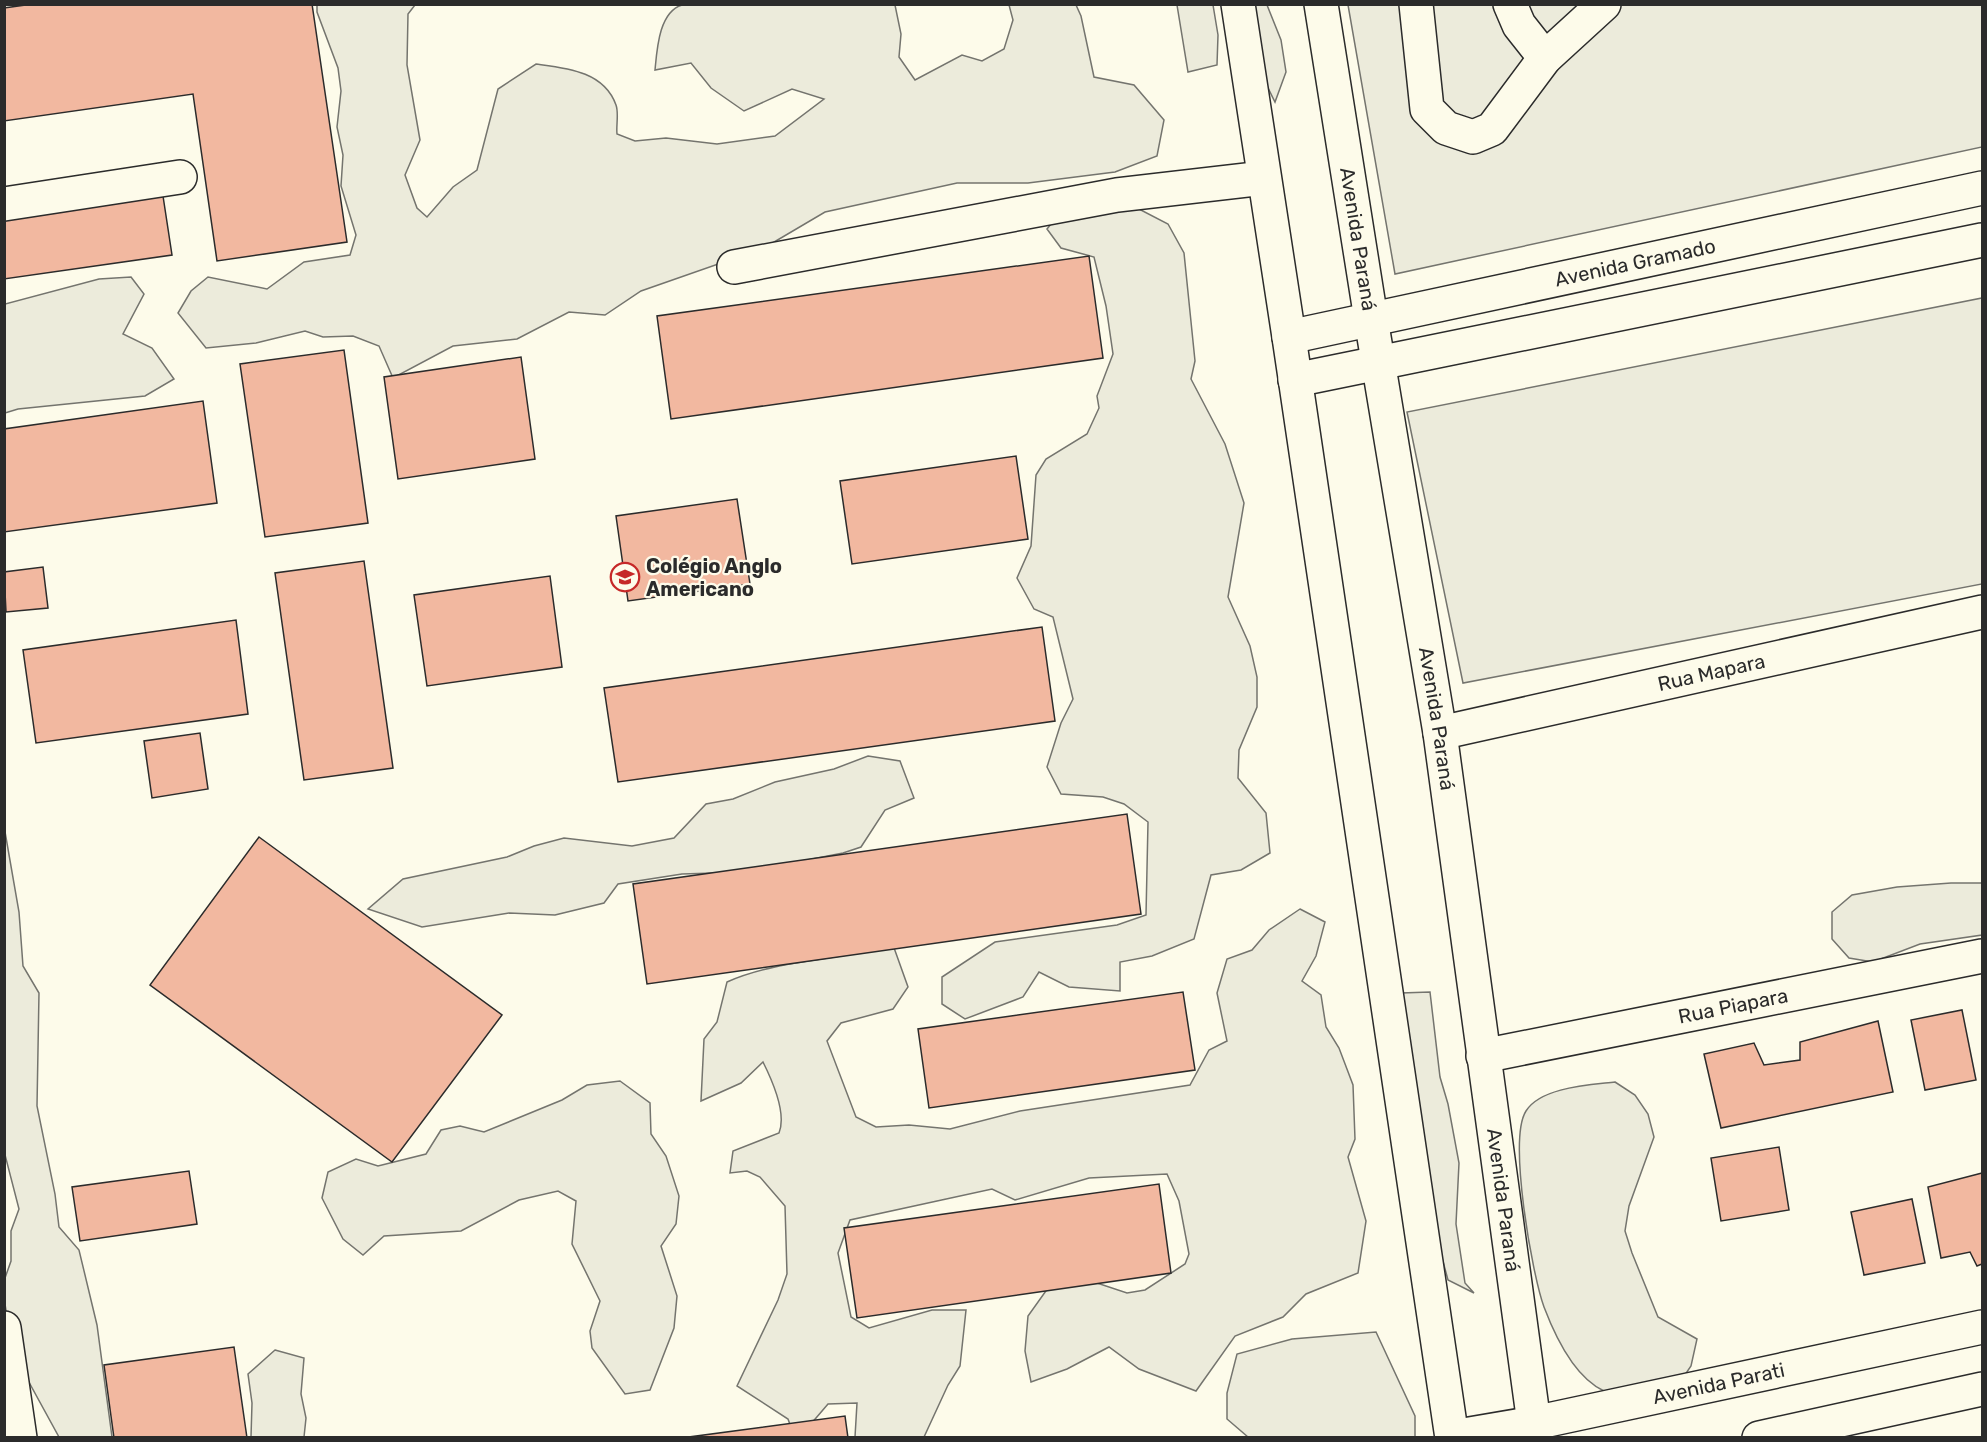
<svg xmlns="http://www.w3.org/2000/svg" width="1987" height="1442" font-family="Rubik,sans-serif">
<style>
.green{fill:#ecebdb;stroke:#74746e;stroke-width:1.5}
.building{fill:#f2b8a0;stroke:#2b2b2b;stroke-width:1.5}
.lines{fill:none;stroke-linecap:round;stroke-linejoin:round}
.minor-casing{stroke:#2b2b2b;stroke-width:36}
.major-casing{stroke:#2b2b2b;stroke-width:36}
.minor{stroke:#fdfbea;stroke-width:33}
.major{stroke:#fdfbea;stroke-width:33}
.labels{text-anchor:middle;dominant-baseline:central;stroke-width:4.5;stroke-linejoin:round;paint-order:stroke}
.street-label{font-size:20px;fill:#2b2b2b;stroke:#fdfbea}
.poi-label{font-size:20px;font-weight:bold;fill:#2b2b2b;stroke:#fdfbea;text-anchor:start}
</style>
<rect width="100%" height="100%" fill="#fdfbea"/>
<!-- green -->
<g class="green">
<path d="M317 5H415L408 14 407 65 420 140 405 175 417 208 427 217 453 187 477 170 498 89 536 64C566 68 604 71 616 105 619 113 616 126 617 134L635 141 666 138 717 144 775 136 824 99 792 89 744 111 711 88 691 63 655 70C657 49 659 12 682 5H895L901 34 899 57 915 80 962 55 982 61 1004 49 1013 20 1009 5H1076L1081 16 1094 77 1134 85 1164 120 1157 156 1115 172 1028 183H957L825 212 764 248 641 291 605 315 569 312 517 339 453 346 393 378 379 346 353 336 323 337 305 331 256 343 206 348 178 313 191 291 208 277 267 289 304 262 350 255 356 235 341 186 343 155 337 127 341 91 338 68 317 12Z"/>
<polygon points="1177,5 1213,5 1218,35 1217,65 1188,72"/>
<polygon points="1243,5 1267,5 1281,40 1286,72 1275,102 1262,76"/>
<polygon points="1348,5 1982,5 1982,147 1395,274"/>
<polygon points="1066,205 1139,209 1168,224 1184,253 1195,361 1191,379 1225,444 1244,503 1228,597 1250,646 1257,677 1257,707 1239,750 1238,778 1266,813 1270,853 1241,870 1211,875 1194,939 1152,956 1120,962 1120,991 1069,987 1039,972 1023,997 965,1019 942,1004 942,977 995,942 1117,925 1146,915 1148,822 1124,804 1103,797 1061,794 1047,767 1061,723 1073,699 1053,617 1034,609 1017,578 1031,546 1036,475 1046,459 1087,434 1099,408 1097,396 1113,354 1106,306 1094,257 1061,248 1047,229"/>
<polygon points="131,277 144,294 123,334 152,348 174,379 145,396 18,409 5,413 5,304 99,279"/>
<polygon points="1982,298 1982,584 1463,683 1407,412"/>
<polygon points="868,756 900,761 914,798 885,810 861,847 843,853 746,872 682,874 618,884 604,903 555,915 509,913 422,927 368,909 403,879 507,857 534,846 564,838 632,846 674,838 706,804 733,799 775,782 834,769"/>
<polygon points="4,826 19,912 23,966 39,993 37,1106 55,1194 59,1227 79,1250 97,1325 112,1437 59,1437 13,1353 4,1298 5,1278 11,1261 11,1231 19,1209 4,1151"/>
<polygon points="1951,883 1982,883 1982,935 1920,944 1873,962 1849,958 1832,939 1832,912 1852,895 1897,887"/>
<path d="M1300 909 1325 922 1316 956 1302 981 1321 995 1326 1027 1339 1048 1353 1085 1355 1139 1348 1157 1366 1221 1358 1273 1306 1294 1283 1317 1235 1336 1196 1391 1139 1369 1109 1347 1067 1369 1031 1382 1025 1351 1028 1316 1048 1288 1094 1282 1127 1293 1145 1290 1185 1264 1189 1254 1179 1201 1167 1174 1089 1178 1015 1200 992 1189 850 1220 838 1253 851 1317 869 1328 932 1310H966L960 1366 948 1385 924 1437H855L857 1403 828 1404 810 1425 792 1430 788 1419 737 1386 778 1300 787 1274 785 1206 760 1177 747 1171 730 1173 733 1151 779 1133C787 1113 772 1080 763 1062L741 1083 701 1101 704 1039 717 1022 727 982C779 959 839 961 893 945L908 987 893 1009 841 1023 827 1041 856 1117 876 1127 909 1125 950 1129 1020 1111 1190 1085 1209 1050 1227 1041 1217 993 1227 959 1252 950 1269 930Z"/>
<polygon points="1430,992 1440,1077 1448,1104 1459,1163 1456,1224 1465,1283 1474,1293 1448,1280 1441,1254 1401,993"/>
<polygon points="620,1081 650,1103 651,1134 666,1156 679,1196 676,1224 661,1246 677,1296 674,1328 650,1390 625,1394 592,1348 590,1331 600,1301 572,1244 576,1201 558,1191 519,1200 461,1231 384,1236 363,1255 343,1239 322,1198 328,1172 356,1159 378,1166 426,1154 441,1130 460,1126 484,1132 562,1100 587,1085"/>
<path d="M1615 1082 1635 1095 1648 1114 1654 1137 1629 1206 1625 1231 1632 1253 1658 1317 1697 1339 1691 1366 1676 1388C1663 1389 1613 1395 1604 1391 1574 1377 1555 1336 1544 1307 1532 1274 1508 1139 1526 1111 1541 1087 1590 1085 1615 1082Z"/>
<polygon points="1376,1332 1415,1416 1415,1437 1248,1437 1227,1419 1227,1393 1237,1354 1292,1339"/>
<polygon points="275,1350 304,1358 301,1394 306,1418 304,1437 251,1437 252,1403 248,1374"/>
</g>
<!-- building -->
<g class="building">
<polygon points="33,4 312,4 347,242 217,261 193,94 4,121 4,8"/>
<polygon points="163,196 172,255 4,279 4,218"/>
<polygon points="1089,256 1103,358 671,419 657,316"/>
<polygon points="344,350 368,523 265,537 240,364"/>
<polygon points="521,357 535,459 398,479 384,377"/>
<polygon points="203,401 217,503 4,532 4,429"/>
<polygon points="1016,456 1028,539 852,564 840,481"/>
<polygon points="737,499 750,584 628,601 616,516"/>
<polygon points="364,561 393,768 304,780 275,573"/>
<polygon points="43,567 48,608 6,612 4,572"/>
<polygon points="550,576 562,667 427,686 414,595"/>
<polygon points="236,620 248,714 36,743 23,650"/>
<polygon points="1042,627 1055,721 618,782 604,688"/>
<polygon points="200,733 208,789 152,798 144,741"/>
<polygon points="1127,814 1141,914 647,984 633,884"/>
<polygon points="259,837 502,1015 392,1162 150,985"/>
<polygon points="1183,992 1195,1070 929,1108 918,1029"/>
<polygon points="1962,1010 1976,1080 1925,1090 1911,1020"/>
<polygon points="1878,1021 1893,1092 1721,1128 1704,1054 1754,1043 1764,1065 1800,1060 1800,1042"/>
<polygon points="1779,1147 1789,1210 1721,1221 1711,1158"/>
<polygon points="189,1171 197,1224 80,1241 72,1187"/>
<polygon points="1982,1173 1982,1264 1977,1266 1970,1252 1941,1258 1928,1187"/>
<polygon points="1159,1184 1171,1273 857,1318 844,1228"/>
<polygon points="1912,1199 1925,1263 1864,1275 1851,1212"/>
<polygon points="234,1347 247,1438 114,1438 104,1365"/>
<polygon points="845,1416 848,1438 689,1438 689,1437"/>
</g>
<g class="lines">
<!-- minor casing -->
<g class="minor-casing">
<g id="minor">
<polyline points="1416,4 1427,109 1446,128 1473,137 1492,129 1545,58 1604,4"/>
<polyline points="1510,4 1519,25 1545,58"/>
<polyline points="4,204 180,177"/>
<polyline points="734,267 1117,195 1264,178"/>
<path id="s1" d="M1289 337 1982 188"/>
<polyline points="1295,380 1982,240"/>
<path id="s2" d="M1440 733 1982 612"/>
<path id="s3" d="M1483 1056 1982 956"/>
<polyline points="4,1328 20,1438"/>
<path id="s4" d="M1452 1437 1534 1423 1982 1327"/>
<polyline points="1759,1438 1982,1389"/>
</g>
</g>
<!-- major casing -->
<g class="major-casing">
<g id="major">
<polyline points="1238,4 1289,337 1452,1438"/>
<path id="s5" d="M1321 4 1371 319 1440 733 1536 1438"/>
</g>
</g>
<!-- minor -->
<use href="#minor" class="minor"/>
<!-- major -->
<use href="#major" class="major"/>
</g>
<!-- icons -->
<defs>
<g id="school-ring" transform="scale(1.5)"><circle r="9.5" fill="#fdfbea" stroke="#c62828" stroke-width="1.5"/><path d="M0-5L7-2L0 1L-7-2ZM-4 1L0 2.5L4 1V4Q0 6-4 4Z" fill="#c62828"/></g>
</defs>
<g fill-rule="evenodd">
<use href="#school-ring" x="625" y="577"/>
</g>
<g class="labels">
<!-- street labels -->
<g class="street-label">
<text stroke="none"><textPath href="#s5" startOffset="238">Avenida Paraná</textPath></text>
<text stroke="none"><textPath href="#s1" startOffset="354">Avenida Gramado</textPath></text>
<text stroke="none"><textPath href="#s2" startOffset="278">Rua Mapara</textPath></text>
<text stroke="none"><textPath href="#s5" startOffset="724">Avenida Paraná</textPath></text>
<text stroke="none"><textPath href="#s3" startOffset="255">Rua Piapara</textPath></text>
<text stroke="none"><textPath href="#s5" startOffset="1210">Avenida Paraná</textPath></text>
<text stroke="none"><textPath href="#s4" startOffset="272">Avenida Parati</textPath></text>
</g>
<!-- poi labels -->
<g class="poi-label">
<text x="646" y="566">Colégio Anglo<tspan x="646" dy="23">Americano</tspan></text>
</g>
</g>
<!-- border -->
<rect width="1987" height="1442" fill="none" stroke="#2b2b2b" stroke-width="12"/>
</svg>
